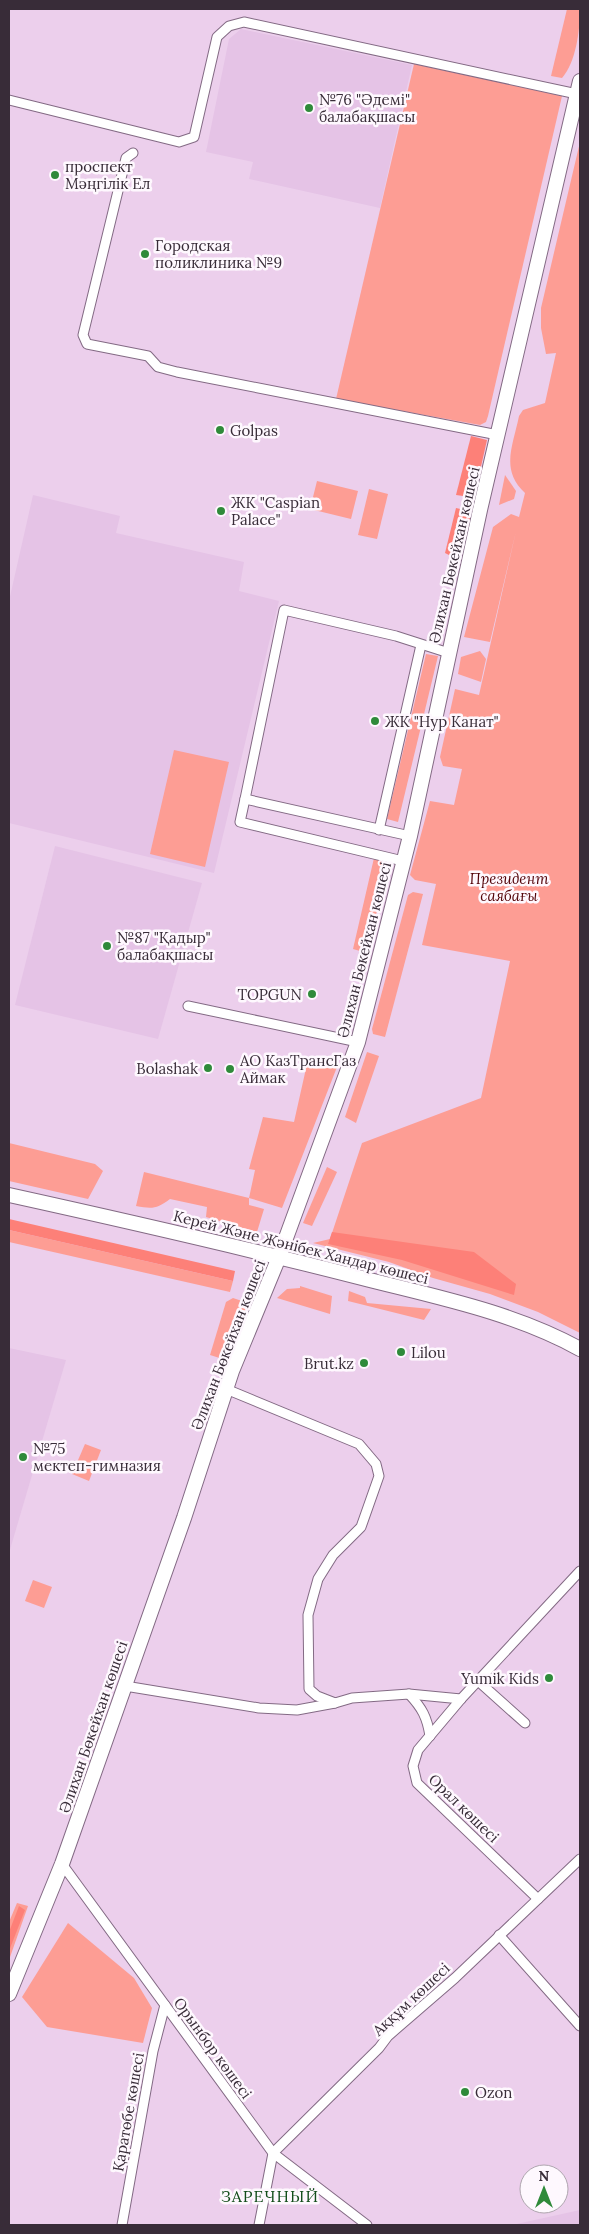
<svg xmlns="http://www.w3.org/2000/svg" width="589" height="2234" font-family="Lora,serif">
<style>
.built{fill:#e5c3e6}
.green{fill:#fd9d94}
.forest{fill:#fd8078}
.lines{fill:none;stroke-linecap:round;stroke-linejoin:round}
.street-casing{stroke:#836a84;stroke-width:11}
.secondary-casing{stroke:#836a84;stroke-width:16}
.street{stroke:#fff;stroke-width:9}
.secondary{stroke:#fff;stroke-width:14}
.poi-dot{fill:#2f8a3a;stroke:#fef8fe;stroke-width:2}
.labels{text-anchor:middle;dominant-baseline:central;stroke-width:5;stroke-linejoin:round;paint-order:stroke}
.poi-label{font-size:15px;fill:#382c38;stroke:#fef8fe;text-anchor:start}
.street-label{font-size:15px;fill:#382c38;stroke:#fef8fe}
.park-label{font-size:15px;font-style:italic;fill:#530308;stroke:#fef8fe}
.neighbourhood-label{font-size:16px;letter-spacing:1px;fill:#134d1b;stroke:#fef8fe}
</style>
<rect width="100%" height="100%" fill="#eccfec"/>
<!-- built -->
<g class="built">
<polygon points="241,29 412,65 380,208 249,179 253,162 206,152 229,39"/>
<polygon points="33,495 120,516 116,533 244,562 239,591 279,601 214,873 9,823 9,601"/>
<polygon points="55,846 202,883 158,1039 15,1005"/>
<polygon points="9,1348 66,1360 9,1553"/>
<polygon points="580,2210 580,2225 512,2225"/>
</g>
<!-- green -->
<g class="green">
<path d="M567 9H580C580 30 576 62 562 78L551 76Z"/>
<polygon points="414,64 562,96 488,416 486,422 480,425 336,399"/>
<path d="M580 142V1333L538 1312 490 1294 433 1278 389 1262 313 1243 330 1239 362 1143 481 1098 510 961 422 945 436 884 415 880 410 875 430 801 454 805 462 769 443 766 440 757 455 689 479 695 516 531 490 642 464 637 493 527 511 514 519 517 525 493C500 470 513 446 519 416L523 410 545 403 556 353 546 354 541 328V308Z"/>
<polygon points="505,475 516,491 514,499 499,505"/>
<polygon points="317,481 358,491 351,519 310,509"/>
<polygon points="369,489 388,494 377,539 358,535"/>
<polygon points="480,651 486,659 481,682 458,674 461,657"/>
<polygon points="426,654 438,656 398,822 387,819"/>
<polygon points="174,750 229,762 205,867 150,854"/>
<polygon points="374,858 390,862 367,949 360,951 353,949"/>
<polygon points="413,892 423,894 385,1037 373,1034 372,1029 408,895"/>
<polygon points="367,1052 379,1056 356,1123 345,1117"/>
<path d="M306 1057 337 1067 282 1208 249 1198V1205L264 1209 257 1232 206 1217 207 1207 170 1199C157 1209 152 1209 136 1206L144 1172 249 1198 255 1170 249 1169 263 1117 294 1122 307 1064 303 1063Z"/>
<polygon points="9,1143 95,1164 103,1171 88,1199 9,1181"/>
<polygon points="327,1167 337,1172 312,1226 303,1223"/>
<polygon points="9,1230 233,1281 230,1292 9,1242"/>
<polygon points="300,1286 332,1296 330,1314 277,1298 287,1289 300,1288"/>
<polygon points="349,1291 365,1297 367,1303 431,1309 424,1320 348,1301"/>
<polygon points="233,1298 248,1303 226,1360 210,1355 226,1302"/>
<polygon points="85,1444 101,1450 89,1481 72,1474"/>
<polygon points="33,1580 52,1587 44,1608 25,1601"/>
<polygon points="17,1903 28,1906 9,1960 9,1922"/>
<polygon points="68,1923 134,1978 152,2008 143,2043 47,2027 22,1997"/>
</g>
<!-- forest -->
<g class="forest">
<polygon points="471,436 487,440 475,493 463,496 456,495"/>
<path d="M456 508 469 511C473 525 461 546 453 557L445 553Z"/>
<polygon points="9,1219 235,1271 233,1281 9,1230"/>
<polygon points="332,1232 474,1252 516,1284 514,1295 402,1260 328,1244"/>
<polygon points="19,1906 25,1910 9,1951 9,1932"/>
</g>
<g class="lines">
<!-- street casing -->
<g class="street-casing">
<g id="street">
<polyline points="9,100 179,142 194,137 217,37 229,26 244,22 577,94"/>
<polyline points="133,153 126,158 83,335 87,344 148,356 158,367 177,372 498,435"/>
<polyline points="245,799 284,610 396,636 449,653"/>
<polyline points="379,830 421,645"/>
<polyline points="403,861 240,822 245,799 410,836"/>
<polyline points="188,1006 358,1042"/>
<polyline points="226,1389 359,1444 376,1464 379,1476 361,1527 333,1555 318,1579 308,1615 309,1689 317,1696 335,1703 352,1698 409,1694 461,1699"/>
<polyline points="478,1681 525,1723"/>
<polyline points="125,1686 259,1708 297,1710 335,1703"/>
<path d="M409 1694C422 1708 427 1717 430 1736"/>
<polyline points="62,1864 273,2153 367,2225"/>
<polyline points="538,1899 417,1783 413,1766 418,1750 461,1699 580,1571"/>
<polyline points="499,1935 580,2026"/>
<polyline points="122,2225 153,2051 165,2005"/>
<polyline points="259,2225 273,2153 379,2048 388,2036 455,1978 580,1859"/>
</g>
</g>
<!-- secondary casing -->
<g class="secondary-casing">
<g id="secondary">
<path d="M9 1195C127 1221 245 1248 362 1278 436 1297 513 1312 580 1349"/>
<polyline points="9,1994 62,1864 184,1518 232,1371 279,1257 358,1042 410,836 480,510 580,81"/>
</g>
</g>
<!-- street -->
<use href="#street" class="street"/>
<!-- secondary -->
<use href="#secondary" class="secondary"/>
</g>
<!-- markers -->
<g class="poi-dot">
<circle cx="309" cy="108" r="5"/>
<circle cx="55" cy="175" r="5"/>
<circle cx="145" cy="254" r="5"/>
<circle cx="220" cy="430" r="5"/>
<circle cx="221" cy="511" r="5"/>
<circle cx="375" cy="721" r="5"/>
<circle cx="107" cy="946" r="5"/>
<circle cx="312" cy="994" r="5"/>
<circle cx="208" cy="1068" r="5"/>
<circle cx="230" cy="1069" r="5"/>
<circle cx="401" cy="1352" r="5"/>
<circle cx="364" cy="1363" r="5"/>
<circle cx="23" cy="1457" r="5"/>
<circle cx="549" cy="1678" r="5"/>
<circle cx="465" cy="2092" r="5"/>
</g>
<g class="labels">
<!-- poi labels -->
<g class="poi-label">
<text x="319" y="99">№76 "Әдемі"<tspan x="319" dy="17">балабақшасы</tspan></text>
<text x="65" y="166">проспект<tspan x="65" dy="17">Мәңгілік Ел</tspan></text>
<text x="155" y="245">Городская<tspan x="155" dy="17">поликлиника №9</tspan></text>
<text x="230" y="430">Golpas</text>
<text x="231" y="502">ЖК "Caspian<tspan x="231" dy="17">Palace"</tspan></text>
<text x="385" y="721">ЖК "Нур Канат"</text>
<text x="117" y="937">№87 "Қадыр"<tspan x="117" dy="17">балабақшасы</tspan></text>
<text x="302" y="994" text-anchor="end">TOPGUN</text>
<text x="240" y="1060">АО КазТрансГаз<tspan x="240" dy="17">Аймак</tspan></text>
<text x="198" y="1068" text-anchor="end">Bolashak</text>
<text x="411" y="1352">Lilou</text>
<text x="354" y="1363" text-anchor="end">Brut.kz</text>
<text x="33" y="1448">№75<tspan x="33" dy="17">мектеп-гимназия</tspan></text>
<text x="539" y="1678" text-anchor="end">Yumik Kids</text>
<text x="475" y="2092">Ozon</text>
</g>
<!-- street labels -->
<g class="street-label">
<text transform="translate(454 555) rotate(-77)">Әлихан Бөкейхан көшесі</text>
<text transform="translate(364 950) rotate(-76)">Әлихан Бөкейхан көшесі</text>
<text transform="translate(301 1247) rotate(14)">Керей Және Жәнібек Хандар көшесі</text>
<text transform="translate(228 1345) rotate(-69)">Әлихан Бөкейхан көшесі</text>
<text transform="translate(93 1727) rotate(-71)">Әлихан Бөкейхан көшесі</text>
<text transform="translate(464 1808) rotate(44)">Орал көшесі</text>
<text transform="translate(411 1999) rotate(-43)">Аққұм көшесі</text>
<text transform="translate(213 2048) rotate(54)">Орынбор көшесі</text>
<text transform="translate(128 2112) rotate(-80)">Қаратөбе көшесі</text>
</g>
<!-- park labels -->
<g class="park-label">
<text x="509" y="878">Президент<tspan x="509" dy="17">саябағы</tspan></text>
</g>
<!-- neighbourhood labels -->
<g class="neighbourhood-label">
<text x="270" y="2196">ЗАРЕЧНЫЙ</text>
</g>
</g>
<!-- border -->
<rect width="589" height="2234" fill="none" stroke="#382c38" stroke-width="20"/>
<!-- north arrow -->
<g transform="translate(544 2189)"><circle r="24" fill="#fef8fe" stroke="#afa6af"/>
<path d="M0-4L9 19L0 12L-9 19Z" fill="#2f8a3a"/>
<text y="-8" font-size="14" font-weight="bold" text-anchor="middle" fill="#382c38">N</text>
</g>
</svg>
